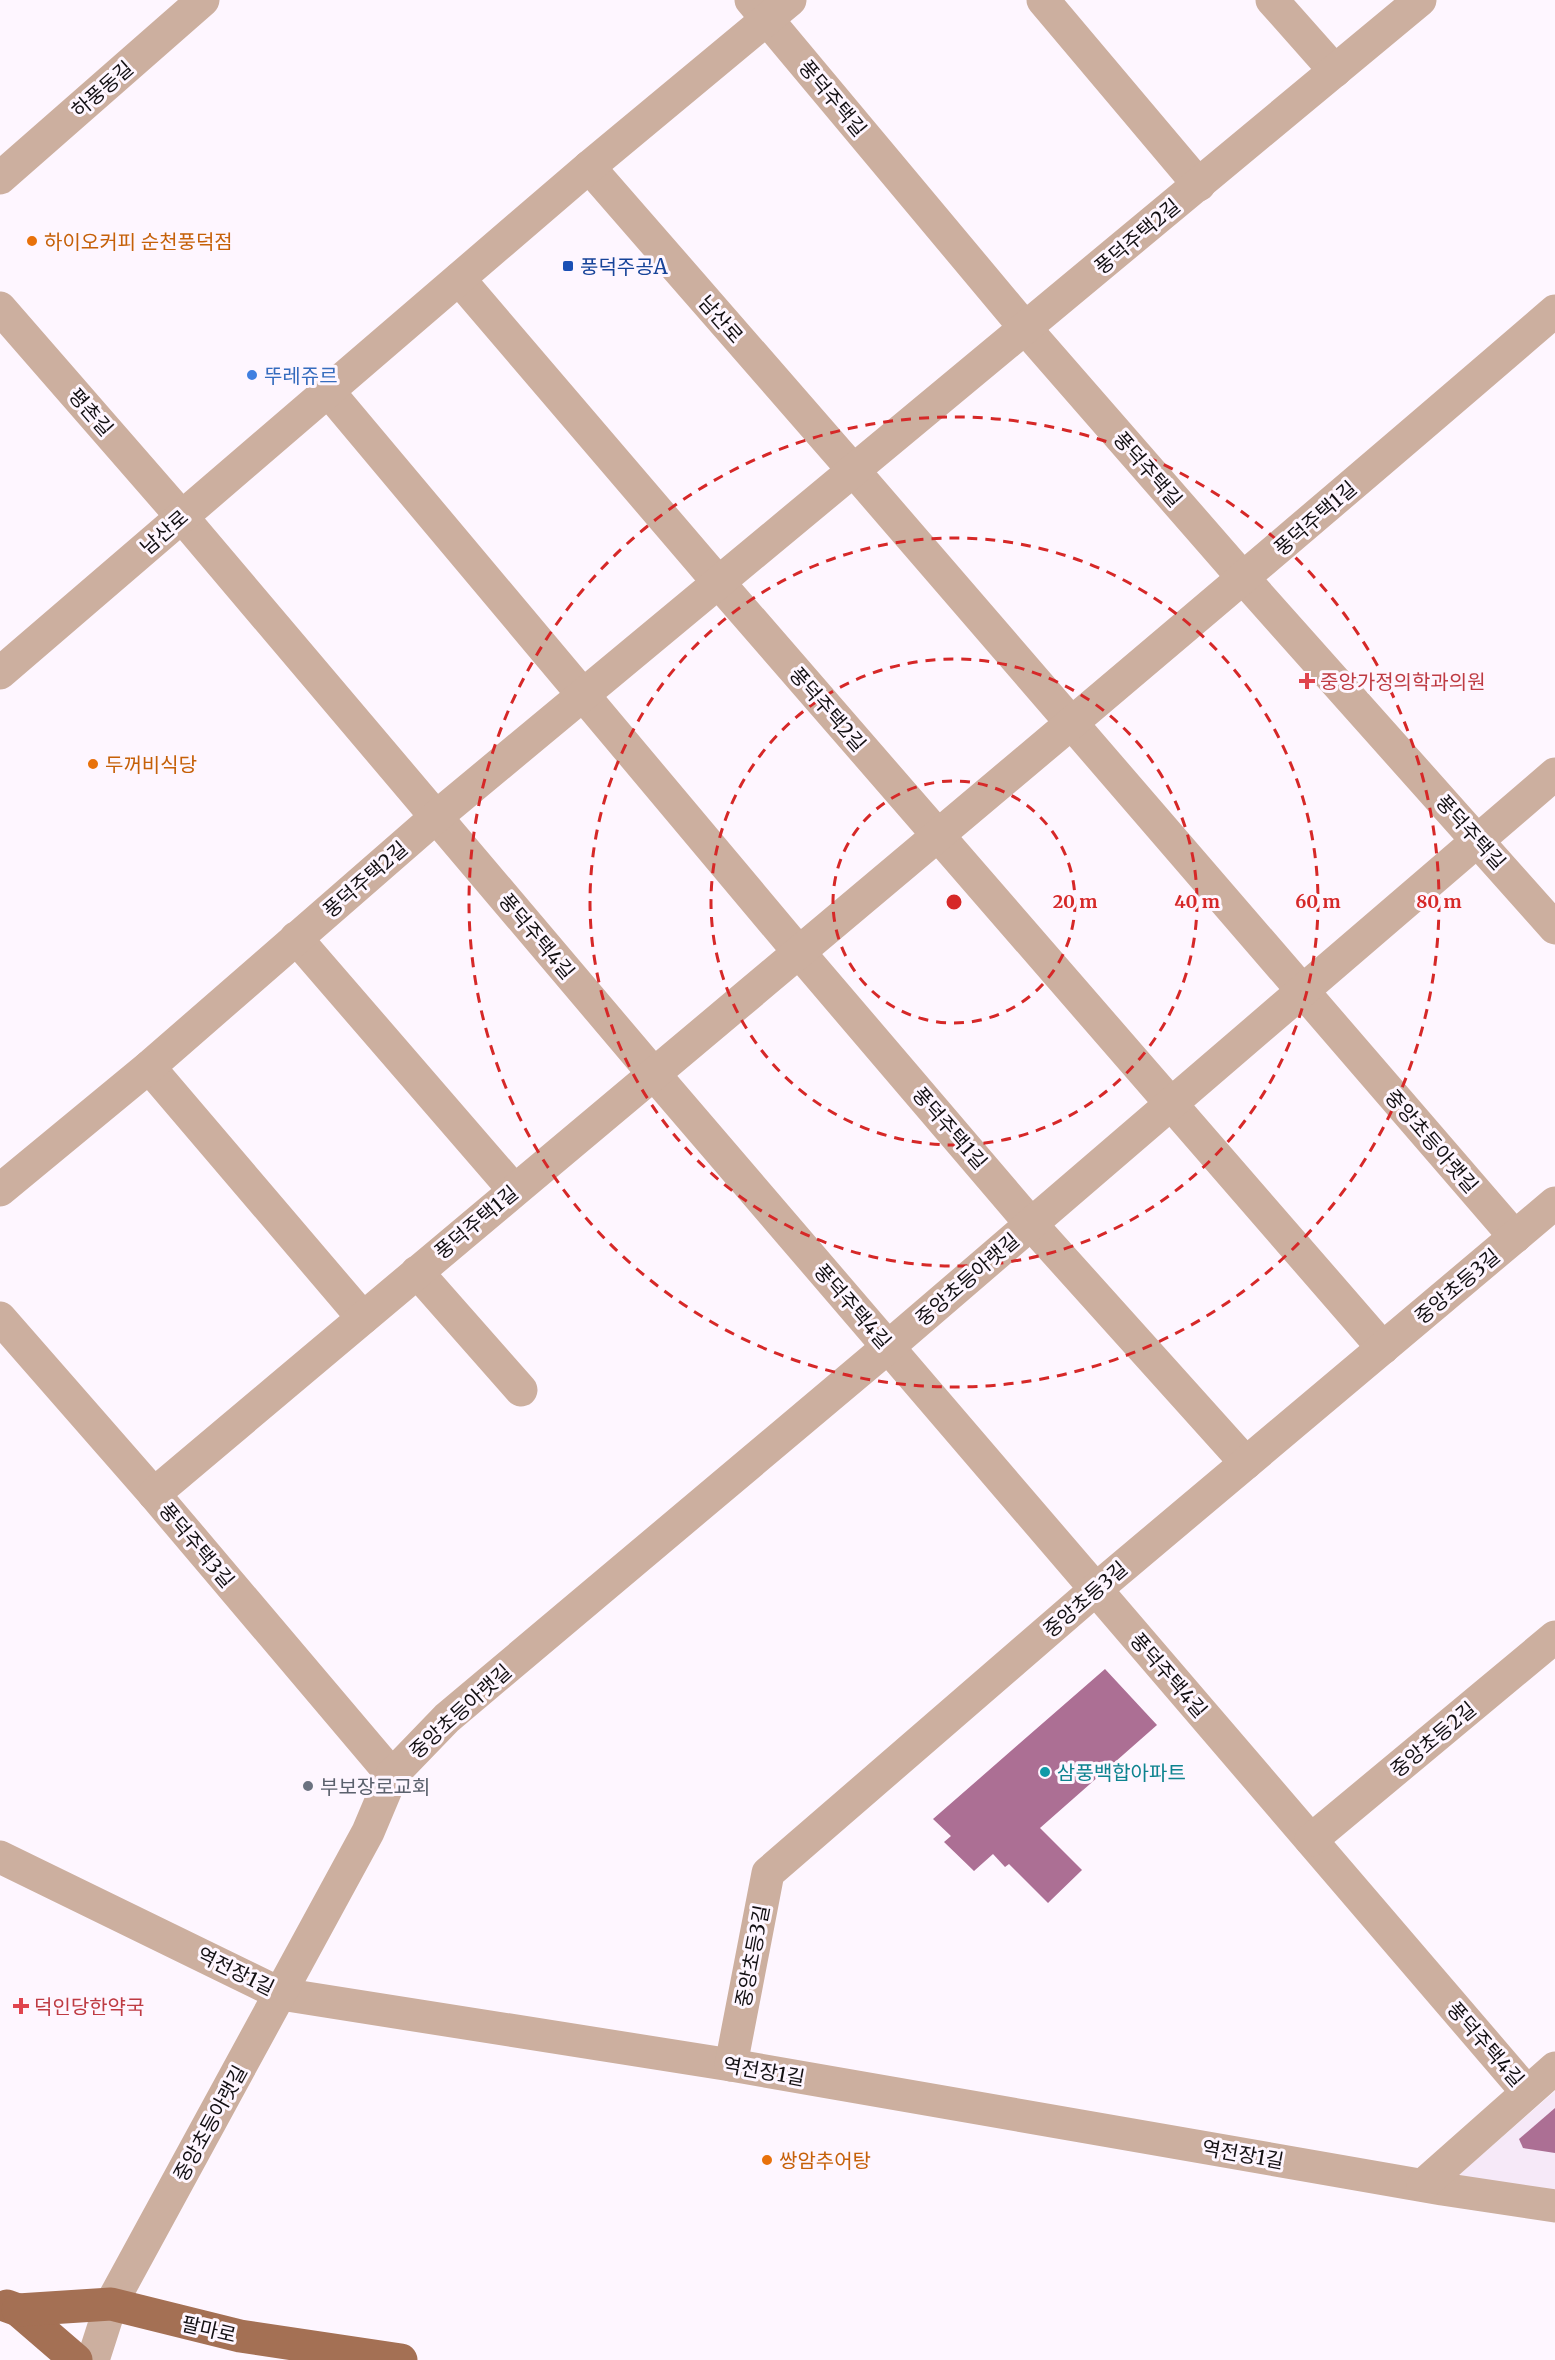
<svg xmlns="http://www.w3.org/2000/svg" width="1555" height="2360" font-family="Merriweather,'Noto Sans KR',serif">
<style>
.built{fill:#f6e9f8}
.building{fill:#ac6f94}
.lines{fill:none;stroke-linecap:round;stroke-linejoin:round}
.minor{stroke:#ccaf9f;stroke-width:33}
.major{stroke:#a47054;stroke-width:33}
.ring{fill:none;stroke:#d62828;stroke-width:3;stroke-dasharray:10 8}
.food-dot{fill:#e8710a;stroke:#fef6ff;stroke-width:2}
.transit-dot{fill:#1a4fb4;stroke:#fef6ff;stroke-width:2}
.shop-dot{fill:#3f7fe0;stroke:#fef6ff;stroke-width:2}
.health-dot{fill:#e0444e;stroke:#fef6ff;stroke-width:2}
.culture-dot{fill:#0f9aa8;stroke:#fef6ff;stroke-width:2}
.worship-dot{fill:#6b7280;stroke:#fef6ff;stroke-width:2}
.labels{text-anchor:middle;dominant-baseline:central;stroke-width:6;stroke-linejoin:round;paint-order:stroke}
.street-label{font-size:20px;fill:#131013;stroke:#fef6ff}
.food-label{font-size:20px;fill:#c56008;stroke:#fef6ff;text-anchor:start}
.transit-label{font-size:20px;fill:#164399;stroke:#fef6ff;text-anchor:start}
.shop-label{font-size:20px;fill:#366cbe;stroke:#fef6ff;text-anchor:start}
.health-label{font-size:20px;fill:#be3a42;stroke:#fef6ff;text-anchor:start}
.culture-label{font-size:20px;fill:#0d838f;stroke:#fef6ff;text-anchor:start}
.worship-label{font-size:20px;fill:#5b616d;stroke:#fef6ff;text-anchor:start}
.centre{fill:#d62828;stroke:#fef6ff;stroke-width:3}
.ring-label{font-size:18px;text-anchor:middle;font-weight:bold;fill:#d62828;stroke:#fef6ff;stroke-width:6;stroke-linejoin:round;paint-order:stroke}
</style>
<rect width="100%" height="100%" fill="#fef6ff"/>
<!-- built -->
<polygon class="built" points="1555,2091 1555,2206 1442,2189"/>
<!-- building -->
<g class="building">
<polygon points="1105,1669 1157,1725 1040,1828 1082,1870 1048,1903 1009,1864 1005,1867 993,1854 974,1871 944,1842 951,1836 933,1819"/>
<polygon points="1555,2108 1555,2153 1523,2148 1519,2139"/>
</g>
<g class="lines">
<!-- minor -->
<g class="minor">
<polyline points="751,0 1026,329 1244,579 1555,928"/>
<polyline points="1043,0 1199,185"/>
<polyline points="1272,0 1335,71"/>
<polyline points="589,167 854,471 1515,1237"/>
<polyline points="0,178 203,0"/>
<polyline points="459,279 719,583 1383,1348"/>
<polyline points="0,308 182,517 653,1073 1527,2092"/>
<polyline points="328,391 798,951 1031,1224 1246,1463"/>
<polyline points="0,673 589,167 790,0"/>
<polyline points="296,938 514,1190"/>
<polyline points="149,1067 363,1318"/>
<polyline points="0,1190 149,1067 436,817 1420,0"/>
<polyline points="417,1272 521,1390"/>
<polyline points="0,1318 154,1494 392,1775"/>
<path d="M154 1494C621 1100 1092 710 1555 311"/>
<polyline points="1311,1840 1555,1637"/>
<polyline points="0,1857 281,1994 731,2065 1442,2189 1555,2206"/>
<polyline points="731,2065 768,1873 1095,1590 1555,1203"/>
<polyline points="1423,2185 1555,2068"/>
<polyline points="93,2360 111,2304 368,1832 392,1775 447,1718 888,1347 1555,774"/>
</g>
<!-- major -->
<g class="major">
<polyline points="7,2306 18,2310 76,2360"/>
<polyline points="18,2310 111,2304 240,2336 401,2360"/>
</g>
</g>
<!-- distance rings -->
<g class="ring">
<circle cx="954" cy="902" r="121"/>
<circle cx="954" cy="902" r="243"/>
<circle cx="954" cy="902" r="364"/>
<circle cx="954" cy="902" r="485"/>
</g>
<!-- markers -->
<g class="food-dot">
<circle cx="32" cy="241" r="6"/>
<circle cx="93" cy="764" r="6"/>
<circle cx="767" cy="2160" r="6"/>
</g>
<rect class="transit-dot" x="562" y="260" width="12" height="12" rx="3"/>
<circle class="shop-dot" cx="252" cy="375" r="6"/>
<g class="health-dot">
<path d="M1304 672h6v6h6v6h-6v6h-6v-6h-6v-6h6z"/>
<path d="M18 1997h6v6h6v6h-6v6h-6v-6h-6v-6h6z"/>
</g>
<circle class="culture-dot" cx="1045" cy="1772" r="6"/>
<circle class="worship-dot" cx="308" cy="1786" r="6"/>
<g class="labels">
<!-- street labels -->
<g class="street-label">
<text transform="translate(102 89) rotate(-41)">하풍동길</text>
<text transform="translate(833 98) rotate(50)">풍덕주택길</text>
<text transform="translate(1137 236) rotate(-40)">풍덕주택2길</text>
<text transform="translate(721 319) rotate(49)">남산로</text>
<text transform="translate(91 412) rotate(49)">평촌길</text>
<text transform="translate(1148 469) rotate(49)">풍덕주택길</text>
<text transform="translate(1315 518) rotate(-41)">풍덕주택1길</text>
<text transform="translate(164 532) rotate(-41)">남산로</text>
<text transform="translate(828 709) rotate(49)">풍덕주택2길</text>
<text transform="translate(1471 832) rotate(48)">풍덕주택길</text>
<text transform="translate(365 879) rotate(-41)">풍덕주택2길</text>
<text transform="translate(537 936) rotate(50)">풍덕주택4길</text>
<text transform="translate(950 1128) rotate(49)">풍덕주택1길</text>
<text transform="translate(1432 1141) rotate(49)">중앙초등아랫길</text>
<text transform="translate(476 1222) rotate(-40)">풍덕주택1길</text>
<text transform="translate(967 1279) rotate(-41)">중앙초등아랫길</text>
<text transform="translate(1457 1286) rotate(-40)">중앙초등3길</text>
<text transform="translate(853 1306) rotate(49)">풍덕주택4길</text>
<text transform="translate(197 1545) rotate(50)">풍덕주택3길</text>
<text transform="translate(1085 1599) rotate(-41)">중앙초등3길</text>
<text transform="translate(1169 1675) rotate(49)">풍덕주택4길</text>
<text transform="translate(460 1711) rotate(-42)">중앙초등아랫길</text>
<text transform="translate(1433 1739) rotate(-40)">중앙초등2길</text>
<text transform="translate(752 1956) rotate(-79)">중앙초등3길</text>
<text transform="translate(236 1971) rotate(26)">역전장1길</text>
<text transform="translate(1486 2044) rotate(49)">풍덕주택4길</text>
<text transform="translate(764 2071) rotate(10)">역전장1길</text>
<text transform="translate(210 2123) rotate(-61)">중앙초등아랫길</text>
<text transform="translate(1243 2154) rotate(10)">역전장1길</text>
<text transform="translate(209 2329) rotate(13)">팔마로</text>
</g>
<!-- food labels -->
<g class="food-label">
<text x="44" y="241">하이오커피 순천풍덕점</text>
<text x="105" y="764">두꺼비식당</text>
<text x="779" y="2160">쌍암추어탕</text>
</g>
<!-- transit labels -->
<g class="transit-label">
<text x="580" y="266">풍덕주공A</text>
</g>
<!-- shop labels -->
<g class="shop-label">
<text x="264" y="375">뚜레쥬르</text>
</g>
<!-- health labels -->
<g class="health-label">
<text x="1320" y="681">중앙가정의학과의원</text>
<text x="34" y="2006">덕인당한약국</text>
</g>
<!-- culture labels -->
<g class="culture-label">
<text x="1057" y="1772">삼풍백합아파트</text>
</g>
<!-- worship labels -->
<g class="worship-label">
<text x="320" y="1786">부보장로교회</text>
</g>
</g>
<circle cx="954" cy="902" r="9" class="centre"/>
<g class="ring-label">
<text x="1075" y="908">20 m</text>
<text x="1197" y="908">40 m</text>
<text x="1318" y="908">60 m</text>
<text x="1439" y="908">80 m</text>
</g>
</svg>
